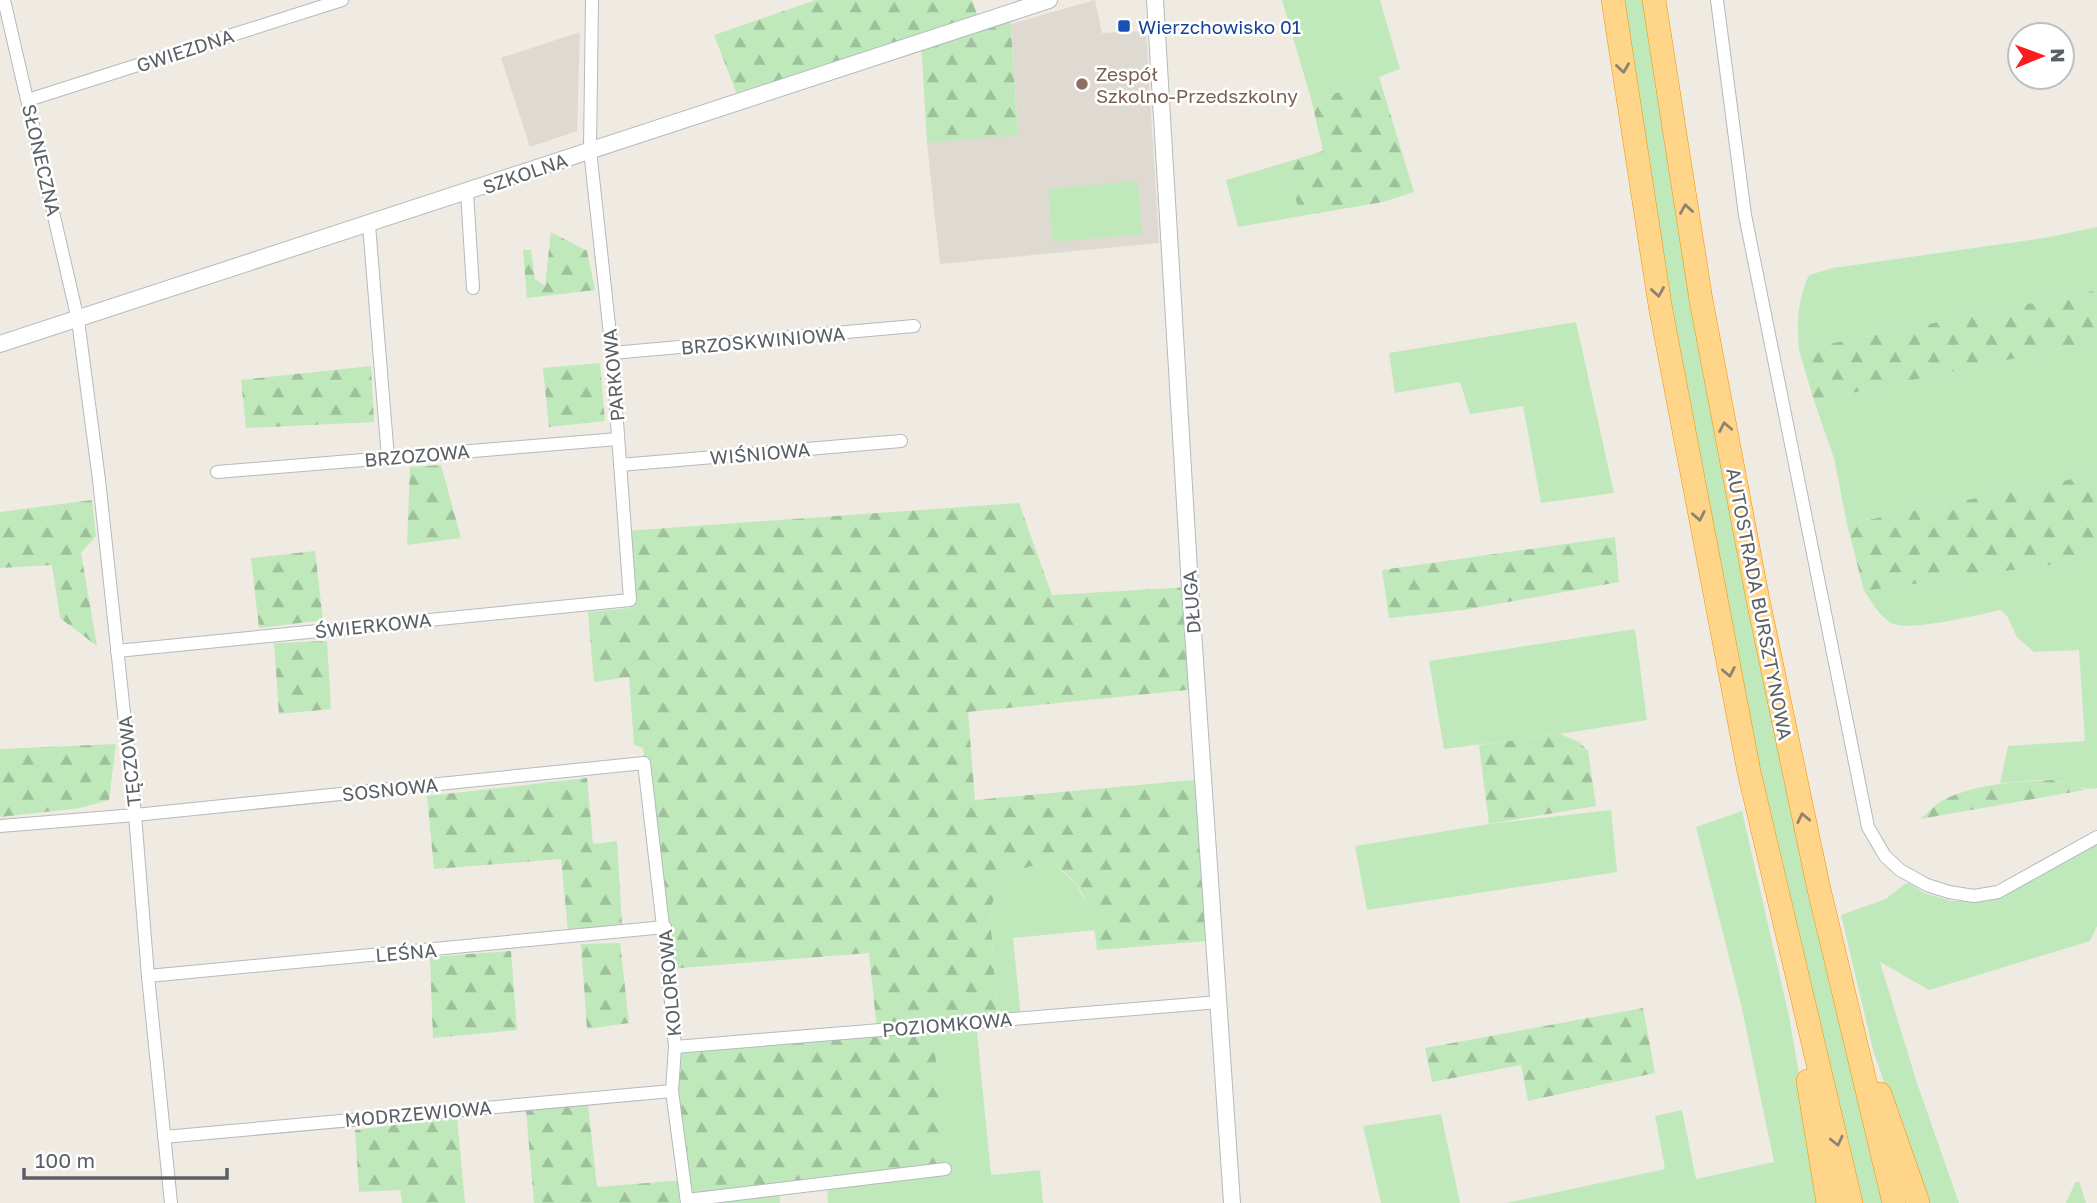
<svg xmlns="http://www.w3.org/2000/svg" width="2097" height="1203" font-family="'Golos Text',sans-serif">
<style>
.education{fill:#dedad1}
.grass{fill:#c0e9bb}
.forest{fill:url(#forest-firs)}
.lines{fill:none;stroke-linecap:round;stroke-linejoin:round}
.minor-casing{stroke:#b5b9be;stroke-width:14}
.tertiary-casing{stroke:#b5b9be;stroke-width:18}
.motorway-casing{stroke:#f19000;stroke-width:24}
.minor{stroke:#fff;stroke-width:12}
.tertiary{stroke:#fff;stroke-width:16}
.motorway{stroke:#ffd689;stroke-width:23}
.oneway{stroke:#8c8370}
.transit-dot{fill:#1a4fb4;stroke:#fff;stroke-width:2.5}
.education-dot{fill:#8d6e63;stroke:#fff;stroke-width:2.5}
.labels{text-anchor:middle;dominant-baseline:central;stroke-width:5;stroke-linejoin:round;paint-order:stroke}
.transit-label{font-size:19px;fill:#164399;stroke:#fff;text-anchor:start}
.street-label{font-size:19px;fill:#5a6065;stroke:#fff}
.education-label{font-size:19px;fill:#785e54;stroke:#fff;text-anchor:start}
</style>
<defs>
<pattern id="forest-firs" width="22" height="20" patternUnits="userSpaceOnUse" patternTransform="scale(1.75)"><rect width="22" height="20" fill="#c0e9bb"/><path d="M5 1l3.5 6h-7zM16 11l3.5 6h-7z" fill="#9fc09c"/></pattern>
</defs>
<rect width="100%" height="100%" fill="#efebe2"/>
<!-- education -->
<g class="education">
<polygon points="1095,0 1102,33 1146,31 1159,243 940,264 927,143 1018,134 1011,24"/>
<polygon points="580,32 577,131 530,147 501,58"/>
</g>
<!-- grass -->
<g class="grass">
<polygon points="1282,0 1380,0 1400,69 1312,102"/>
<polygon points="1622,0 1646,0 1885,1203 1861,1203 1767,808 1686,399"/>
<polygon points="1284,163 1301,216 1238,227 1226,180"/>
<polygon points="1137,181 1142,234 1053,242 1048,189"/>
<path d="M2097 227V290L1799 350C1797 322 1797 301 1809 275L1833 268 2044 238Z"/>
<polygon points="1576,322 1614,493 1541,503 1523,406 1470,414 1460,382 1395,393 1389,353"/>
<polygon points="2097,341 2097,474 1847,524 1834,458 1814,401"/>
<path d="M2097 558V788C2079 791 2070 782 2052 780 2035 779 2017 782 2000 783L2008 746 2085 741 2079 650 2034 652 2017 637 2007 616 2000 610C1978 615 1913 631 1894 624 1881 619 1872 602 1864 591Z"/>
<polygon points="1635,629 1647,720 1560,734 1444,749 1429,661"/>
<polygon points="1611,810 1617,872 1367,910 1355,846 1489,824"/>
<polygon points="1742,811 1789,1016 1821,1203 1506,1203 1665,1169 1655,1116 1682,1110 1696,1179 1774,1162 1741,1004 1696,827"/>
<polygon points="2097,843 2097,926 2090,941 1929,990 1880,962 1917,1083 1959,1203 1925,1203 1873,1050 1841,915 1886,899 1904,884 1909,883 1924,893 1951,901 1975,901"/>
<polygon points="1051,861 1076,884 1089,908 1095,930 1013,938 1021,1018 997,1020 990,909 1005,873"/>
<polygon points="976,1022 991,1175 1040,1170 1043,1203 828,1203 827,1184 933,1026"/>
<polygon points="1441,1114 1460,1203 1381,1203 1363,1126"/>
<polygon points="2079,1181 2086,1203 2066,1203 2075,1183"/>
<polygon points="779,1189 780,1203 687,1203"/>
</g>
<!-- forest -->
<g class="forest">
<polygon points="816,0 972,0 980,23 1010,13 1018,135 927,143 921,42 740,102 714,35"/>
<polygon points="1379,77 1414,192 1383,202 1301,216 1284,163 1323,151 1312,102"/>
<polygon points="551,232 587,251 595,290 527,298 523,250 531,250 535,279 545,286"/>
<polygon points="2097,290 2097,341 1814,401 1799,350"/>
<polygon points="600,363 605,421 549,427 543,368"/>
<polygon points="371,366 374,422 246,428 241,380"/>
<polygon points="441,465 461,538 407,545 410,467"/>
<polygon points="2097,474 2097,558 1864,591 1847,524"/>
<polygon points="92,500 96,536 81,553 97,646 60,618 52,565 0,568 0,512"/>
<path d="M1019 503 1052 595 1190 587 1197 689 968 712 975 800 1204 779 1218 940 1097 950C1095 928 1090 904 1077 885 1070 876 1059 868 1051 861L1005 873 990 909 997 1020 933 1026 945 1169 687 1203H534L526 1111 588 1104 597 1187 685 1180 672 1091 675 1047 877 1030 869 953 668 969 643 748 634 745 629 677 594 682 588 612 630 608 625 531Z"/>
<polygon points="1615,537 1619,582 1464,610 1389,618 1382,570"/>
<polygon points="315,551 323,620 259,628 251,558"/>
<polygon points="327,641 331,709 279,714 274,643"/>
<polygon points="1560,734 1579,742 1588,751 1596,806 1489,824 1479,745"/>
<polygon points="116,744 109,800 80,808 0,817 0,749"/>
<polygon points="587,778 593,844 617,841 622,924 568,931 561,859 434,869 427,796"/>
<path d="M2052 780 2074 785 2085 790 1920 819C1928 813 1936 803 1945 799 1979 783 2016 782 2052 780Z"/>
<polygon points="620,943 629,1023 587,1029 581,944"/>
<polygon points="511,951 517,1030 433,1038 430,957"/>
<polygon points="1643,1008 1655,1073 1528,1101 1521,1065 1432,1082 1425,1048"/>
<polygon points="457,1117 465,1203 402,1203 400,1190 359,1192 355,1130"/>
</g>
<g class="lines">
<!-- minor casing -->
<g class="minor-casing">
<g id="minor">
<polyline points="4,0 78,320 99,480 135,815 148,976 171,1203"/>
<polyline points="1717,0 1745,215 1868,827 1885,856 1900,870 1927,885 1949,892 1974,896 1998,892 2097,837"/>
<polyline points="28,100 342,0"/>
<polyline points="467,192 473,288"/>
<polyline points="369,225 388,458"/>
<polyline points="612,353 914,326"/>
<polyline points="620,465 901,441"/>
<polyline points="217,472 618,439"/>
<polyline points="117,651 630,600 612,353 590,150 592,0"/>
<polyline points="0,826 135,815 644,763 668,969 675,1047 672,1091 687,1203"/>
<polyline points="148,976 665,927"/>
<polyline points="675,1047 1219,1002"/>
<polyline points="164,1137 672,1091"/>
<polyline points="687,1200 945,1169"/>
</g>
</g>
<!-- tertiary casing -->
<g class="tertiary-casing">
<g id="tertiary">
<polyline points="1155,0 1190,587 1232,1203"/>
<polyline points="0,344 1049,0"/>
</g>
</g>
<!-- motorway casing -->
<g class="motorway-casing">
<g id="motorway">
<polyline points="1613,0 1660,305 1749,772 1851,1203"/>
<polyline points="1654,0 1701,300 1758,600 1818,885 1894,1203"/>
<polyline points="1808,1081 1828,1203"/>
<polyline points="1880,1094 1918,1203"/>
</g>
</g>
<!-- minor -->
<use href="#minor" class="minor"/>
<!-- tertiary -->
<use href="#tertiary" class="tertiary"/>
<!-- motorway -->
<use href="#motorway" class="motorway"/>
</g>
<!-- one-way arrows -->
<defs><path id="oneway-chevron" d="M-2-3.5L2.5 0L-2 3.5" fill="none" stroke-width="1.6" stroke-linecap="round" stroke-linejoin="round" transform="scale(1.75)"/></defs>
<g class="oneway">
<use href="#oneway-chevron" transform="translate(1623 68) rotate(82)"/>
<use href="#oneway-chevron" transform="translate(1686 209) rotate(-99)"/>
<use href="#oneway-chevron" transform="translate(1658 292) rotate(81)"/>
<use href="#oneway-chevron" transform="translate(1725 427) rotate(-101)"/>
<use href="#oneway-chevron" transform="translate(1699 516) rotate(79)"/>
<use href="#oneway-chevron" transform="translate(1729 672) rotate(79)"/>
<use href="#oneway-chevron" transform="translate(1803 818) rotate(-102)"/>
<use href="#oneway-chevron" transform="translate(1837 1141) rotate(77)"/>
</g>
<!-- markers -->
<rect class="transit-dot" x="1117" y="19" width="14" height="14" rx="3.5"/>
<circle class="education-dot" cx="1082" cy="84" r="7"/>
<g class="labels">
<!-- transit labels -->
<g class="transit-label">
<text x="1138" y="26">Wierzchowisko 01</text>
</g>
<!-- street labels -->
<g class="street-label">
<text transform="translate(185 50) rotate(-18)">GWIEZDNA</text>
<text transform="translate(42 160) rotate(77)">SŁONECZNA</text>
<text transform="translate(525 173) rotate(-19)">SZKOLNA</text>
<text transform="translate(763 340) rotate(-5)">BRZOSKWINIOWA</text>
<text transform="translate(613 375) rotate(-95)">PARKOWA</text>
<text transform="translate(760 453) rotate(-5)">WIŚNIOWA</text>
<text transform="translate(417 455) rotate(-5)">BRZOZOWA</text>
<text transform="translate(1191 602) rotate(-94)">DŁUGA</text>
<text transform="translate(1760 604) rotate(79)">AUTOSTRADA BURSZTYNOWA</text>
<text transform="translate(373 625) rotate(-6)">ŚWIERKOWA</text>
<text transform="translate(129 761) rotate(-96)">TĘCZOWA</text>
<text transform="translate(390 789) rotate(-6)">SOSNOWA</text>
<text transform="translate(406 952) rotate(-5)">LEŚNA</text>
<text transform="translate(669 983) rotate(-95)">KOLOROWA</text>
<text transform="translate(947 1024) rotate(-5)">POZIOMKOWA</text>
<text transform="translate(418 1113) rotate(-5)">MODRZEWIOWA</text>
</g>
<!-- education labels -->
<g class="education-label">
<text x="1096" y="73">Zespół<tspan x="1096" dy="22">Szkolno-Przedszkolny</tspan></text>
</g>
</g>
<!-- north arrow -->
<g transform="translate(2041 56) rotate(89)"><circle r="33" fill="#ffffff" stroke="#bdbfc1" stroke-width="2"/>
<path d="M0-5L12 26L0 18L-12 26Z" fill="#fc1b1e"/>
<text y="-10" font-size="19" font-weight="bold" text-anchor="middle" fill="#5a6065">N</text>
</g>
<!-- scale -->
<path d="M24 1168v10h203v-10" fill="none" stroke="#5a6065" stroke-width="3.5"/>
<text x="35" y="1168" font-size="21" fill="#5a6065" stroke="#ffffff" stroke-width="5" paint-order="stroke">100 m</text>
</svg>
